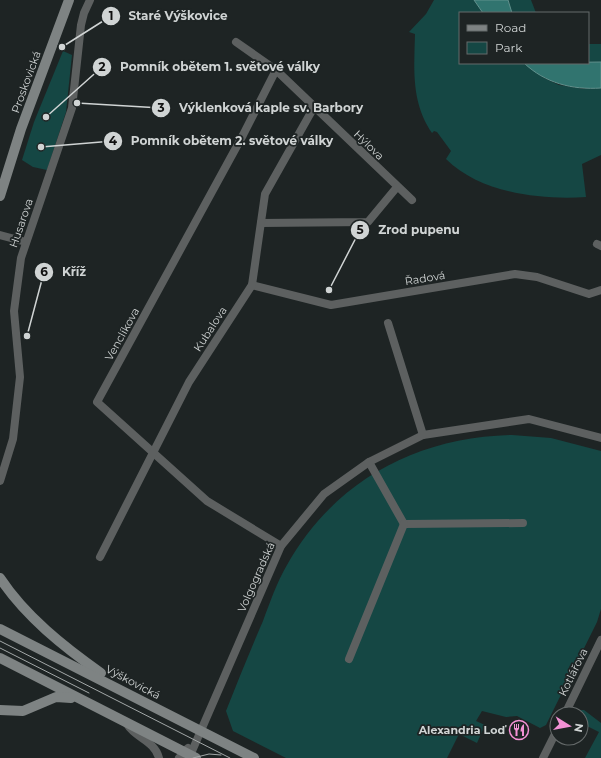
<svg xmlns="http://www.w3.org/2000/svg" width="601" height="758" font-family="Montserrat,sans-serif">
<style>
.green{fill:#154744}
.water{fill:#31746f;stroke:#61918d}
.lines{fill:none;stroke-linecap:round;stroke-linejoin:round}
.street{stroke:#5d6060;stroke-width:8}
.secondary{stroke:#7e8383;stroke-width:10}
.tram{stroke:#a3a8a8;stroke-width:1}
.labels{text-anchor:middle;dominant-baseline:central;stroke-width:3.5;stroke-linejoin:round;paint-order:stroke}
.street-label{font-size:11px;fill:#d0d4d4;stroke:#1e2424}
.poi-label{font-size:11px;font-weight:bold;fill:#d0d4d4;stroke:#1e2424;text-anchor:end}
.leader{fill:none;stroke:#d0d4d4;stroke-width:1.5}
.callout-dot{fill:#d0d4d4;stroke:#1e2424;stroke-width:1.5}
.mark-label{font-size:12px;text-anchor:middle;font-weight:bold;fill:#111}
.callout-label{font-size:12px;text-anchor:middle;font-weight:bold;fill:#d0d4d4;stroke:#1e2424;stroke-width:3.5;stroke-linejoin:round;paint-order:stroke}
</style>
<rect width="100%" height="100%" fill="#1e2424"/>
<!-- green -->
<g class="green">
<path d="M434 0H474L483 13H460V63H524L544 78 559 85 584 89 601 88V155L582 164 586 197C540 200 480 193 446 159L451 151 437 132 434 131 432 133C411 102 414 70 415 34L409 32 426 14Z"/>
<polygon points="508,0 531,0 536,13 512,13"/>
<polygon points="588,44 601,44 601,62 588,63"/>
<polygon points="63,51 72,55 66,112 47,170 33,167 22,160 34,122"/>
<path d="M512 435 551 438 601 451V609L597 622 546 725 540 728 517 716 506 717 482 711 476 721 485 725 477 743 459 734 447 758H286L233 731 226 711C238 681 250 651 263 621 270 602 277 582 287 565 334 481 417 437 512 435Z"/>
<polygon points="581,710 584,710 601,723 601,758 585,758 599,732 581,723 581,714 579,714"/>
</g>
<!-- water -->
<g class="water">
<polygon points="474,0 508,0 512,13 483,13"/>
<path d="M601 62V88C572 90 545 83 524 63Z"/>
</g>
<g class="lines">
<!-- street -->
<g class="street">
<polyline points="236,42 276,70 412,200"/>
<polyline points="276,70 243,135 97,402 207,501 281,546"/>
<polyline points="261,223 368,222 397,187"/>
<polyline points="0,235 26,242"/>
<polyline points="597,244 601,246"/>
<polyline points="252,285 331,305 515,274 537,277 589,294 601,290"/>
<polyline points="388,323 423,435"/>
<polyline points="369,462 404,524"/>
<polyline points="0,481 13,439 20,377 14,311 21,258 72,108 81,25 84,13 90,0"/>
<polyline points="404,524 523,523"/>
<polyline points="100,557 189,382 252,285 265,194 314,107"/>
<polyline points="349,659 404,524"/>
<polyline points="565,714 601,640"/>
<path d="M127 724C136 739 154 740 159 758"/>
<polyline points="179,758 188,748"/>
<polyline points="189,758 281,546 324,494 369,462 423,435 529,419 601,438"/>
<polyline points="543,758 557,730"/>
</g>
<!-- secondary -->
<g class="secondary">
<polyline points="0,196 21,129 69,0"/>
<path d="M0 578C25 616 64 647 101 673"/>
<polyline points="0,629 254,758"/>
<polyline points="0,658 196,758"/>
<polyline points="0,710 23,711 56,697 71,698"/>
</g>
<!-- tram -->
<g class="tram">
<polyline points="0,641 230,758"/>
<polyline points="0,648 89,693"/>
<polyline points="193,758 209,754 221,755"/>
</g>
</g>
<!-- icons -->
<defs>
<g id="restaurant-ring" transform="scale(1)"><circle r="9.5" fill="#1e2424" stroke="#f391d5" stroke-width="1.5"/><path d="M-5-6h1v4h1v-4h1v4h1v-4h1v5L-1.5 .5V6h-2V.5L-5-1ZM5-6V6H3V1.5H1.5Q1.5-4 5-6Z" fill="#f391d5"/></g>
</defs>
<g fill-rule="evenodd">
<use href="#restaurant-ring" x="519" y="730"/>
</g>
<g class="labels">
<!-- street labels -->
<g class="street-label">
<text transform="translate(26 82) rotate(-70)">Proskovická</text>
<text transform="translate(369 145) rotate(44)">Hýlova</text>
<text transform="translate(21 223) rotate(-71)">Husarova</text>
<text transform="translate(425 278) rotate(-9)">Řadová</text>
<text transform="translate(210 329) rotate(-57)">Kubalova</text>
<text transform="translate(122 334) rotate(-61)">Venclíkova</text>
<text transform="translate(256 577) rotate(-66)">Volgogradská</text>
<text transform="translate(573 672) rotate(-64)">Kotlářova</text>
<text transform="translate(133 682) rotate(28)">Výškovická</text>
</g>
<!-- poi labels -->
<g class="poi-label">
<text x="505" y="730">Alexandria Loď</text>
</g>
</g>
<!-- callouts -->
<path class="leader" d="M62 47L111 16M46 117L102 67M77 103L161 108M41 147L113 141M329 290L360 230M27 336L44 272"/>
<g class="callout-dot">
<circle cx="62" cy="47" r="4"/>
<circle cx="46" cy="117" r="4"/>
<circle cx="77" cy="103" r="4"/>
<circle cx="41" cy="147" r="4"/>
<circle cx="329" cy="290" r="4"/>
<circle cx="27" cy="336" r="4"/>
<circle cx="111" cy="16" r="10"/>
<circle cx="102" cy="67" r="10"/>
<circle cx="161" cy="108" r="10"/>
<circle cx="113" cy="141" r="10"/>
<circle cx="360" cy="230" r="10"/>
<circle cx="44" cy="272" r="10"/>
</g>
<g class="mark-label">
<text x="111" y="20">1</text>
<text x="102" y="71">2</text>
<text x="161" y="112">3</text>
<text x="113" y="145">4</text>
<text x="360" y="234">5</text>
<text x="44" y="276">6</text>
</g>
<g class="callout-label">
<text x="178" y="20">Staré Výškovice</text>
<text x="220" y="71">Pomník obětem 1. světové války</text>
<text x="271" y="112">Výklenková kaple sv. Barbory</text>
<text x="232" y="145">Pomník obětem 2. světové války</text>
<text x="419" y="234">Zrod pupenu</text>
<text x="74" y="276">Kříž</text>
</g>
<!-- legend -->
<rect x="459" y="12" width="130" height="52" fill="#1e2424" stroke="#656a6a"/>
<rect x="467" y="25" width="20" height="6" fill="#7e8383" stroke="#656a6a"/>
<text x="495" y="32" font-size="12" fill="#d0d4d4">Road</text>
<rect x="467" y="42" width="20" height="12" fill="#154744" stroke="#656a6a"/>
<text x="495" y="52" font-size="12" fill="#d0d4d4">Park</text>
<!-- north arrow -->
<g transform="translate(569 726) rotate(101)"><circle r="19" fill="#1e2424" stroke="#656a6a"/>
<path d="M0-3L7 15L0 10L-7 15Z" fill="#f391d5"/>
<text y="-6" font-size="11" font-weight="bold" text-anchor="middle" fill="#d0d4d4">N</text>
</g>
</svg>
